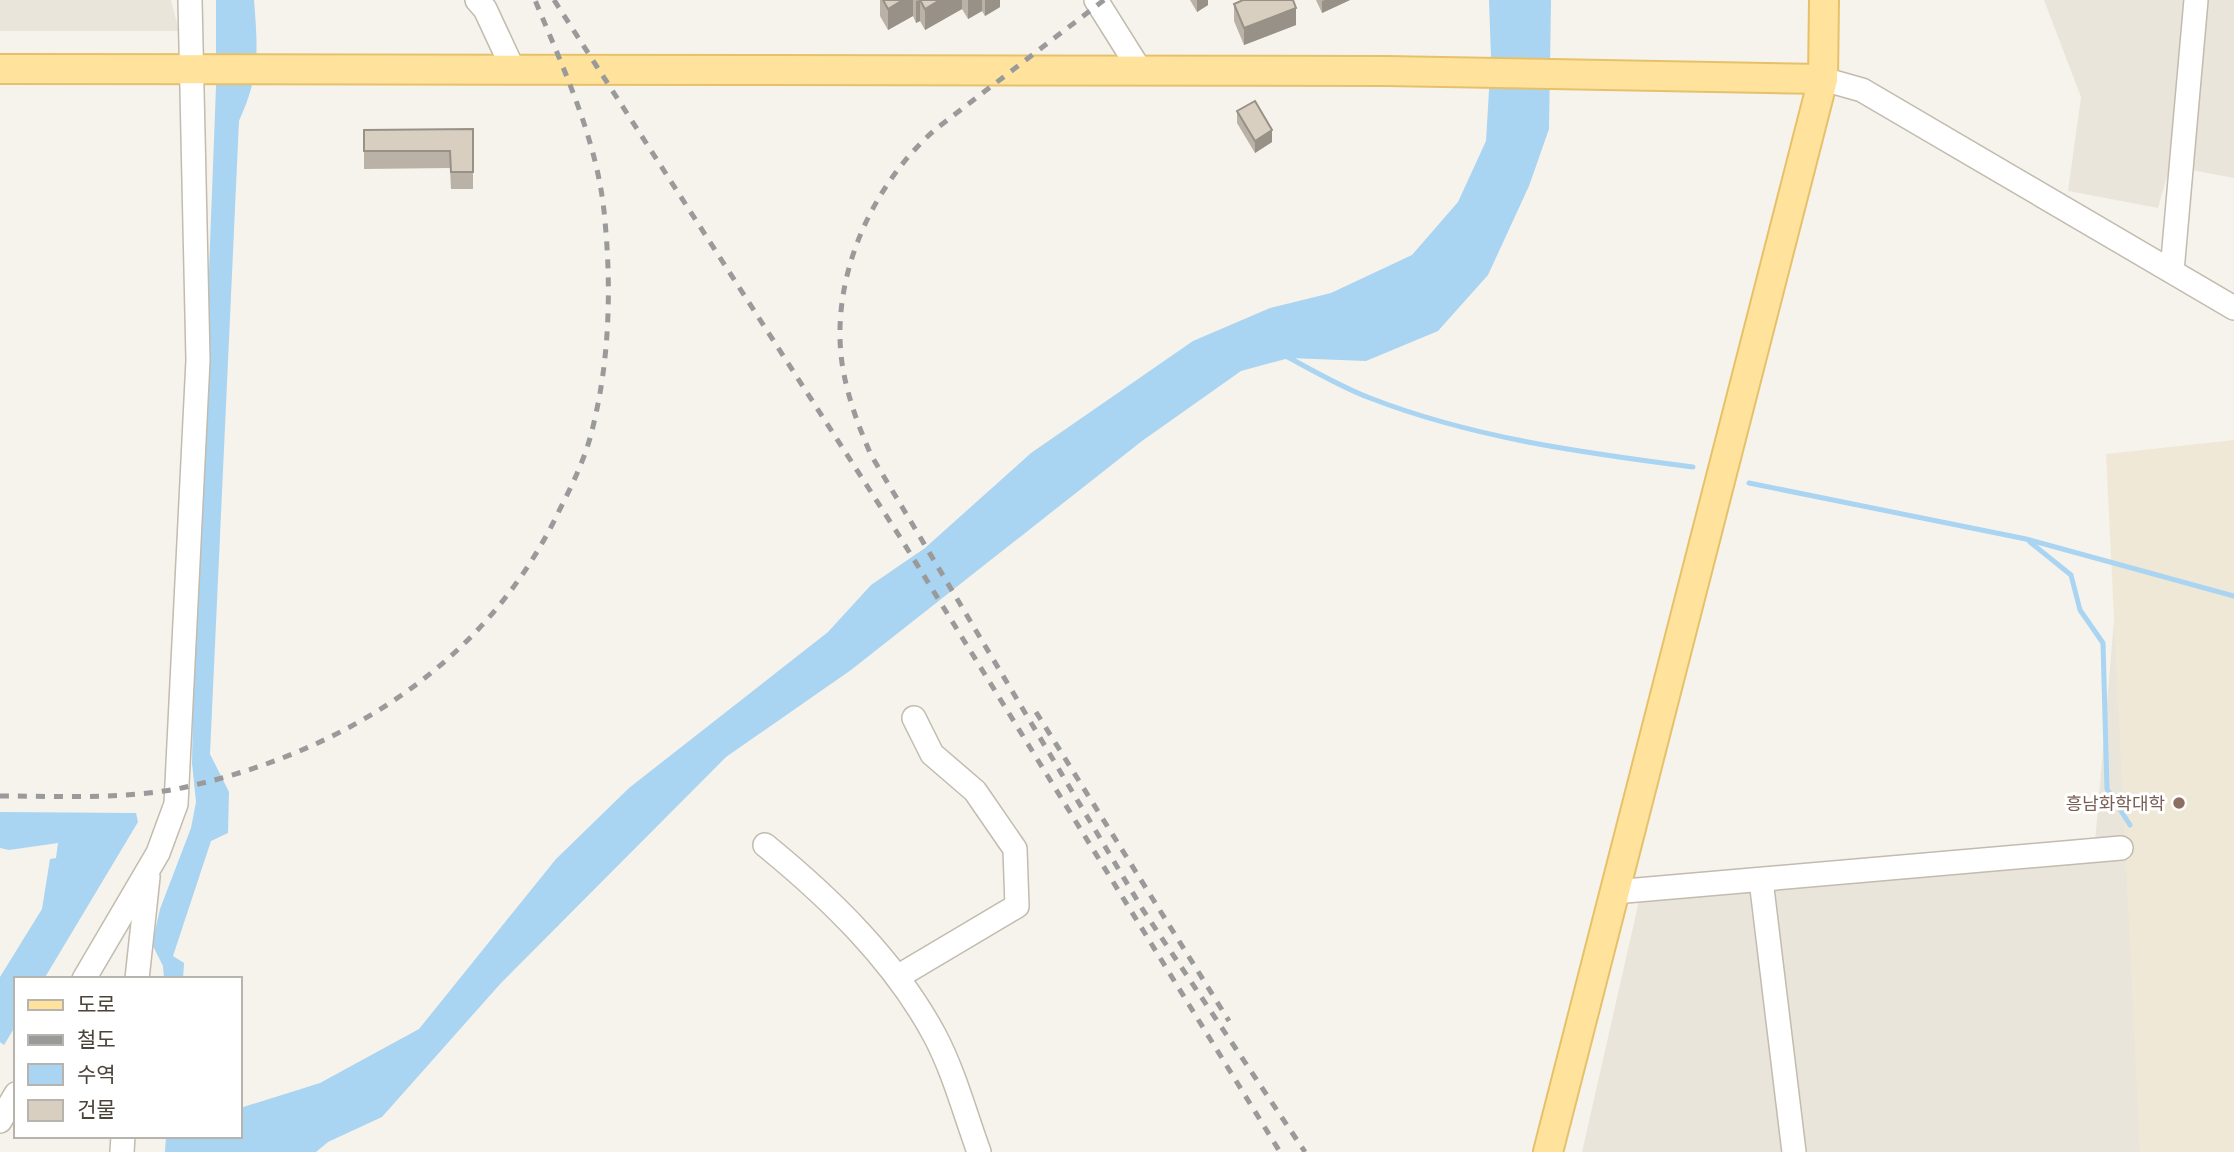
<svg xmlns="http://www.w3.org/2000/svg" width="2234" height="1152" font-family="'Noto Sans','Noto Sans KR',sans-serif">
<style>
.residential{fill:#eae5da}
.education{fill:#efe8d6}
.water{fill:#a9d4f2}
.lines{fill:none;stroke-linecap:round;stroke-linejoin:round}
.stream{stroke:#a9d4f2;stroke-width:5}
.minor-casing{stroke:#c2bbae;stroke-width:26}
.major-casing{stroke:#e6c16a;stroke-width:32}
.minor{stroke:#fff;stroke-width:23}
.major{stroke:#ffe39c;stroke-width:28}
.rail{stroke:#9a9a9a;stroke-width:5;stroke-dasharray:9 9;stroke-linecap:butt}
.wall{fill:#bab2a6}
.shaded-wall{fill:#979187}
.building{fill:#d8cfc1;stroke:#979187;stroke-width:2}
.education-dot{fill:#8d6e63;stroke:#fff;stroke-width:2.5}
.labels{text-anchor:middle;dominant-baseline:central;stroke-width:6;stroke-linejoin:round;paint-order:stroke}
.education-label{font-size:18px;fill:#785e54;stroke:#fff;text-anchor:end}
</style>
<rect width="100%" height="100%" fill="#f6f3ec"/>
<!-- residential -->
<g class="residential">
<polygon points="0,0 171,0 179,31 0,31"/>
<polygon points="2044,0 2234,0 2234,178 2170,166 2158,208 2068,191 2081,97"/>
<polygon points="2121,539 2234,1152 1582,1152 1643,883 2095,843"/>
</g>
<!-- education -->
<polygon class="education" points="2234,440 2234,1152 2140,1152 2106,454"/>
<!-- water -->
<g class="water">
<path d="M216 0H254C258 50 260 75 239 121L210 754 229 792 228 833 211 841 173 956 184 963 183 979H164L163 966 152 944 160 909 191 828 196 802 192 763 194 663 216 87Z"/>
<polygon points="1489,0 1551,0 1549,129 1529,186 1488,275 1438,331 1366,361 1289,358 1241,371 1142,441 851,670 726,757 501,983 382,1117 328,1142 316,1152 165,1152 166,1136 240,1136 240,1108 320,1083 419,1029 556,859 629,788 828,632 871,585 925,548 1031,453 1193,341 1270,308 1331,293 1412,255 1458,202 1486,141 1491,57"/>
<polygon points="0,812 136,813 138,822 44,979 16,979 16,1025 4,1045 0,1042 0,977 42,909 50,859 56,858 58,843 9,850 0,848"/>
</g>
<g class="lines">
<!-- stream -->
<g class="stream">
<path d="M1284 355C1312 370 1341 387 1370 398 1473 438 1584 453 1693 467"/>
<polyline points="1749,483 2026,539 2234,596"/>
<polyline points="2030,542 2071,575 2080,610 2103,643 2107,789 2130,825"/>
</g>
<!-- minor casing -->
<g class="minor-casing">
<g id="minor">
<polyline points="477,0 485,9 513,69"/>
<polyline points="1096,0 1140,70"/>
<polyline points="1823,79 1862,90 2234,308"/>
<polyline points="2172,271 2196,0"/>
<path d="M765 845C830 898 895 961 935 1036 954 1072 965 1114 979 1152"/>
<polyline points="1761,880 1794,1152"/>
<polyline points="1614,892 2121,848"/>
<polyline points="899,976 1017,906 1015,849 975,791 932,754 914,718"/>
<polyline points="84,979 158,853 176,804 198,360 190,0"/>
<polyline points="137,979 148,877"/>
<polyline points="0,1121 16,1094"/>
<polyline points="122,1152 123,1136"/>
</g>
</g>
<!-- major casing -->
<g class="major-casing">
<g id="major">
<polyline points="0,69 1387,71 1823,79"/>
<polyline points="1548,1152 1823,79 1824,0"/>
</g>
</g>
<!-- minor -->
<use href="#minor" class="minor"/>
<!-- major -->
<use href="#major" class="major"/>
<!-- rail -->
<g class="rail">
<polyline points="554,0 900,537 1280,1152"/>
<path d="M1104 0 937 128C872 184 830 277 842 363 847 396 858 425 871 455L1143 910 1305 1152"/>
<polyline points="1036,712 1229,1021"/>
<path d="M0 796C61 796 126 800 186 787 347 751 487 662 559 511 571 487 583 463 590 438 610 365 612 287 604 211 596 137 563 68 535 0"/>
</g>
</g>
<!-- wall -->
<g class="wall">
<polygon points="880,0 1000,0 1000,7 985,16 982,11 968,19 962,9 925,30 920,21 916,23 913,16 888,30 880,16"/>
<polygon points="1190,0 1208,0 1208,5 1197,12"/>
<polygon points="1316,0 1350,0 1322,13"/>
<polygon points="1234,4 1296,25 1244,45 1234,21"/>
<polygon points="1237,111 1272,142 1255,153 1237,123"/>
<polygon points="473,129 473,189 451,189 450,168 364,169 364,130"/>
</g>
<!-- shaded-wall -->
<g class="shaded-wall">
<polygon points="903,0 913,0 913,16 888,30 888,9"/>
<polygon points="920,0 920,21 916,23 916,1"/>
<polygon points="940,0 962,0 962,9 925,30 925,9"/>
<polygon points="968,0 982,0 982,11 968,19"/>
<polygon points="985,0 1000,0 1000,7 985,16"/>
<polygon points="1197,0 1208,0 1208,5 1197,12"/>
<polygon points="1325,0 1350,0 1322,13 1322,1"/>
<polygon points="1296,8 1296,25 1244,45 1244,28"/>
<polygon points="1272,130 1272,142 1255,153 1255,141"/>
</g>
<!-- building -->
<g class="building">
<polygon points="883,0 903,0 888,9"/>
<polygon points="920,0 940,0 925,9"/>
<polygon points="1243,0 1293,0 1296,8 1244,28 1234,4"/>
<polygon points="1255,101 1272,130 1255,141 1237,111"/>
<polygon points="473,129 473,172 451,172 450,151 364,151 364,130"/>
</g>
<!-- markers -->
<circle class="education-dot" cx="2179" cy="803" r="7"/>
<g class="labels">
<!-- education labels -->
<g class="education-label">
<text x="2165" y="803">흥남화학대학</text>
</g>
</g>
<!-- legend -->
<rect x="14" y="977" width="228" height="161" fill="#ffffff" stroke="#b7b4b0" stroke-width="2"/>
<rect x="28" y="1000" width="35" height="10" fill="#ffe39c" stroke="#b7b4b0" stroke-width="2"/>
<text x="77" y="1012" font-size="21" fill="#4b4439">도로</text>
<rect x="28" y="1035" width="35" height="10" fill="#9a9a9a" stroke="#b7b4b0" stroke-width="2"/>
<text x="77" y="1047" font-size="21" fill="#4b4439">철도</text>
<rect x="28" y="1064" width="35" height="21" fill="#a9d4f2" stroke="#b7b4b0" stroke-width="2"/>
<text x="77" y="1082" font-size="21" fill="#4b4439">수역</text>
<rect x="28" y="1100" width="35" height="21" fill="#d8cfc1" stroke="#b7b4b0" stroke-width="2"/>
<text x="77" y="1117" font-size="21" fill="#4b4439">건물</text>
</svg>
